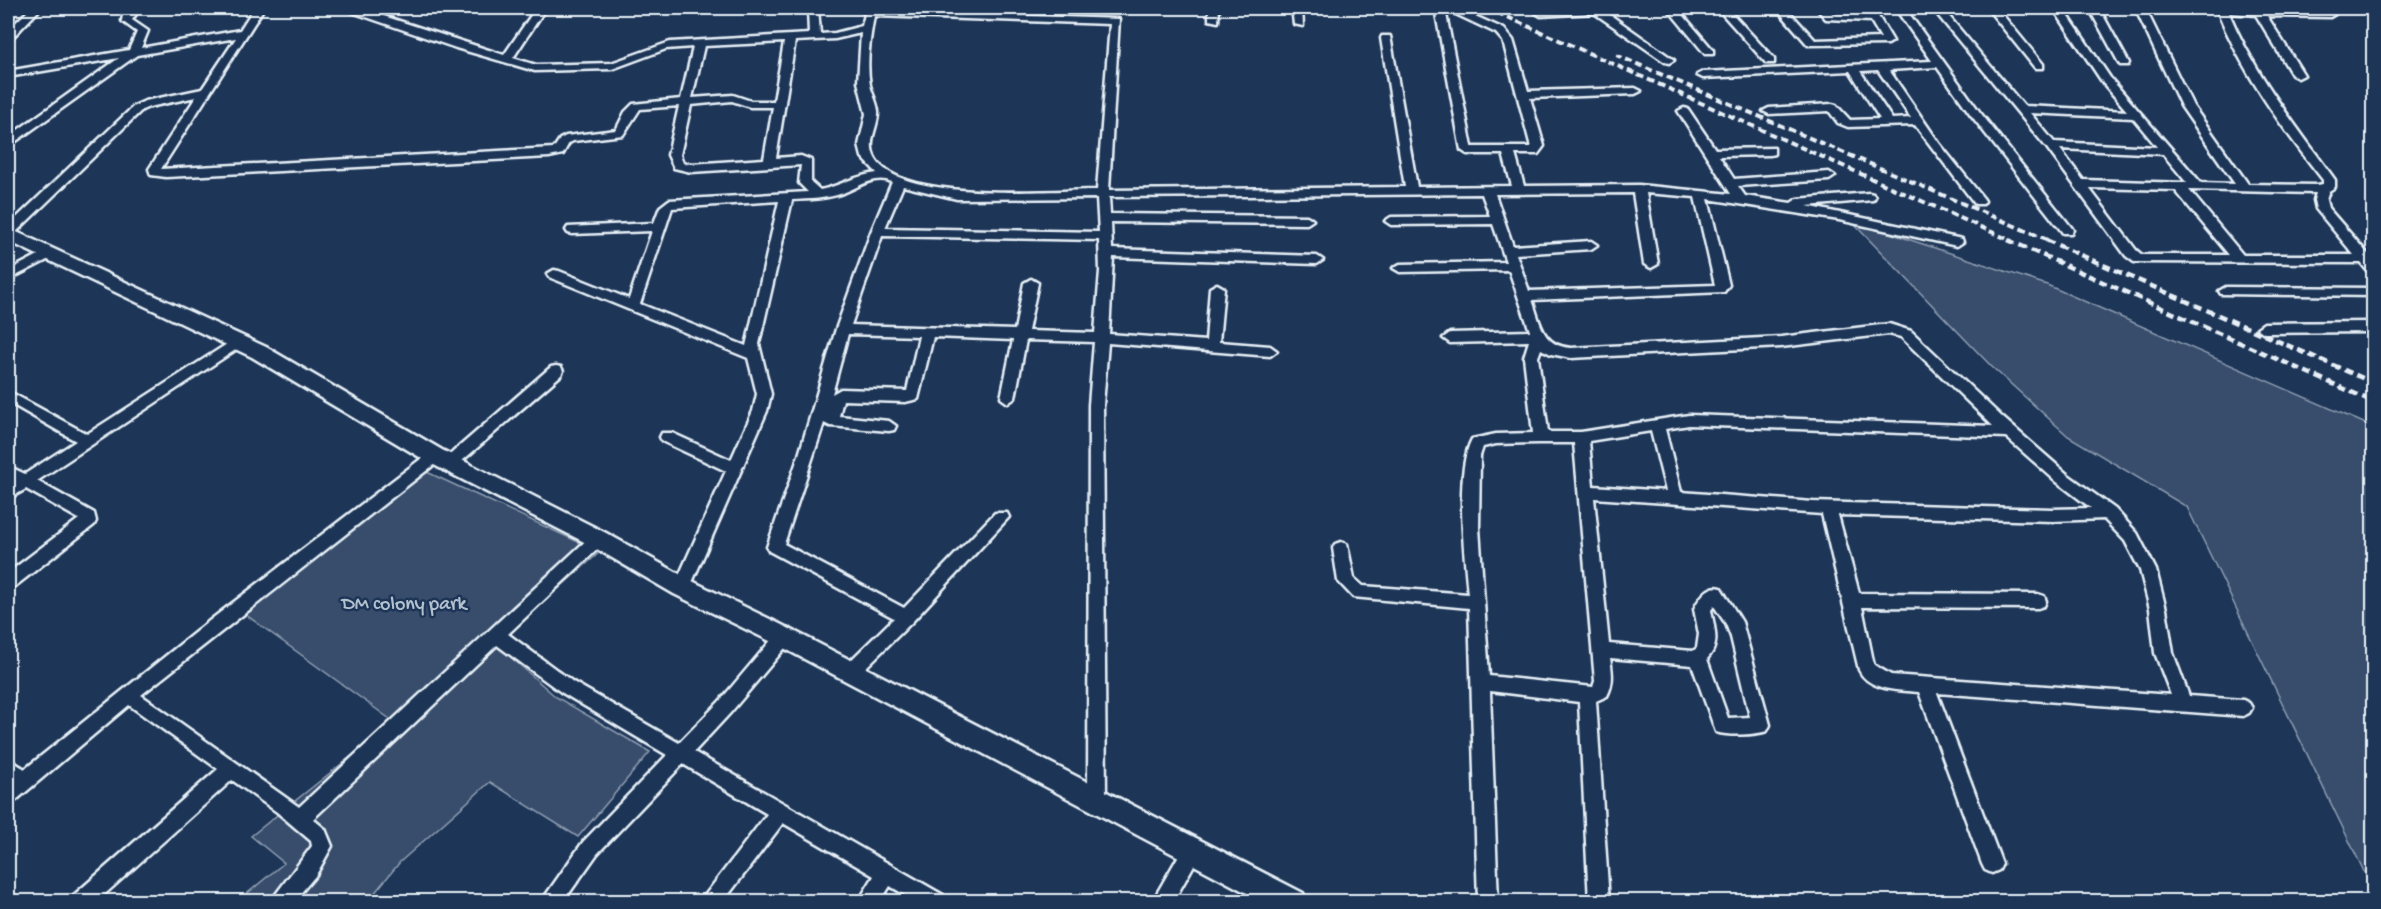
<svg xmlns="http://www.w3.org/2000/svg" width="2381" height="909" font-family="'Gochi Hand',sans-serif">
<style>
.green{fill:#374d6c;stroke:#909fb2;stroke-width:1.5}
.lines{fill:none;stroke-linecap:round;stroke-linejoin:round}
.street-casing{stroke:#e8f1f8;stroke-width:5}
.secondary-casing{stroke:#e8f1f8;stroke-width:5}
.street{fill:#1d3557;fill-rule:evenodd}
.secondary{fill:#1d3557;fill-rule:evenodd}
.rail-far1{stroke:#e8f1f8;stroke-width:4;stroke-dasharray:7 4;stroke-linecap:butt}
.rail{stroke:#e8f1f8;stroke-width:4.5;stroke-dasharray:8 4.5;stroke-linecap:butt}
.labels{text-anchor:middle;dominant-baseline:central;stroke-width:5;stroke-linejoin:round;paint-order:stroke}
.park-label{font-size:20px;fill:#b3c0ce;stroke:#1d3557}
</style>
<rect width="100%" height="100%" fill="#1d3557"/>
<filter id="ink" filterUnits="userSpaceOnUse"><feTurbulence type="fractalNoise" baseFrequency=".0167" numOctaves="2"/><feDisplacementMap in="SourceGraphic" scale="12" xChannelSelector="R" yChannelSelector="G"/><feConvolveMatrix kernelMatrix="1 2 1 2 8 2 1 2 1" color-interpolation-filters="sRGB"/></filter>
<g filter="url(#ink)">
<!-- green -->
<g class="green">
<polygon points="1850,220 2047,285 2373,427 2373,890 2187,507 2068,436 1992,367"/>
<polygon points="416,467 600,552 496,644 556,697 650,752 578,837 490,782 400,862 368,901 238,901 284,863 251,836 394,722 235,607"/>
</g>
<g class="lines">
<!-- street casing -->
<g class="street-casing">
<g id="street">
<polygon points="31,8 41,8 12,38 8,39 8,30"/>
<path d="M130 8H140L132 20 148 31 141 48 240 30 254 8H264L161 169 554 148 560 139 566 136 616 130 625 112 633 104 681 99 693 47 666 49 612 69 535 71 456 48 346 10 345 8H359L504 55 536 8H546L513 58 536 65 611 63 670 42 809 34 808 8H818L820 34 835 33 862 26 865 14 857 8 886 11 1119 19 1109 190 1405 187 1381 38 1382 36H1390L1417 187 1512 186 1503 154H1467L1461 150 1435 8H1457L1504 29 1513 40 1528 91 1635 88 1641 91 1635 94 1530 98 1544 146 1538 154H1515L1524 186 1639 185 1731 194 1678 111 1684 108 1688 109 1715 149 1774 148V154L1770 155 1719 156 1734 179 1829 172 1835 176 1829 180 1738 186 1745 196 1791 203 1797 199 1869 193 1873 194 1875 197 1873 200 1807 206 1962 239 1963 242 1957 246 1839 220 1708 199 1729 285 1724 292 1532 300C1541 324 1542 346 1571 348L1781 337 1889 324 1911 331 2003 418 2067 474 2115 509 2137 533 2156 570 2166 609 2173 653 2189 696 2243 700 2249 703 2252 708 2249 713 2243 716 1937 693 2002 864 1999 870 1992 873 1985 870 1982 864 1919 692C1899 690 1869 691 1859 670L1822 514 1594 498 1609 644 1693 651 1697 648 1699 634 1694 609C1699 599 1708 584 1721 588L1742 622 1770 725 1767 731C1754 735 1729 736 1716 732L1692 665 1610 658C1612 672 1614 683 1607 696L1596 701 1609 902H1589L1579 702 1490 691 1498 902H1478L1469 608 1353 597 1338 581 1333 548 1335 544 1341 542 1347 544 1354 578 1363 586 1468 594C1465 556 1454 472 1472 439L1496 434 1533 433 1524 357 1529 341 1450 343 1443 338 1450 333 1530 331 1509 270 1400 272 1393 268 1400 264 1506 262 1493 224 1391 225 1385 221 1391 217 1490 216 1482 194 1109 197 1110 214 1307 216 1313 220 1307 224 1111 222 1112 249 1317 256 1323 260 1317 264 1113 257 1109 334 1206 341 1210 288 1217 284 1224 288 1219 342 1270 346 1277 351 1270 356 1108 343 1103 405 1106 799 1104 805 1097 808 1090 805 1088 799 1089 405 1094 342 1026 340 1015 398 1008 403 1001 398 1013 340 933 337 918 399 905 402 843 400 839 416 889 421 896 426 894 430 889 431 830 426 824 423 784 544 904 608 995 513H1007L1009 517 912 622 856 677 850 679 844 677 841 672 844 667 894 618 769 551 767 547 799 455 836 329 871 232 892 182C875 174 859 187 843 193 827 199 809 199 792 200L759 344 771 394 767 411 690 587 688 592 682 594 676 592 674 587 726 471 662 441 660 437 662 433H672L731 460 753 411 757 394 748 358 549 277 547 274 554 270 559 271 629 299 652 231 572 234 568 233 566 230 568 227 654 223 660 207 669 200 808 192 799 183 801 165 691 172 674 168 668 155 679 106 640 109 623 135 573 141 569 143 563 154 549 157 166 177 151 175 149 169 196 97 149 107 142 110 12 236 8 237V226L134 106 145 101 202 89 236 38 137 55 12 144 8 145V137L119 58 8 77V71L129 50 137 32 122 21 123 15ZM1445 9 1496 33 1503 41 1531 147H1472ZM874 16 1110 24 1097 190C1052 190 895 204 874 156 867 140 879 126 878 111 877 102 872 94 870 85 866 63 870 38 874 16ZM861 33 858 82 866 114 859 145 862 157 877 173C856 175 840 186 820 190L811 182V160L801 156 776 158 795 41 835 39ZM784 42 774 101H751L733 95 692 98 704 46ZM732 101 750 107H773L764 159 691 164 683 163 680 155 691 105ZM903 186 957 199 1097 198 1099 232 885 228ZM1633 193 1644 264 1651 268 1658 264 1646 193 1695 197 1715 285 1529 291 1516 254 1591 249 1597 245 1591 241 1513 246 1495 194ZM779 201 746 346 640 304 672 208ZM882 236 1099 240 1100 271 1095 333 1028 331 1038 283 1031 279 1024 283 1015 330 851 325ZM848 334 919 336 907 391 841 389 832 394ZM1889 334 1901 337 1993 426 1689 415 1581 432H1548L1538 357 1541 349 1551 354 1571 358 1781 347ZM1689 425 2006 437 2057 482 2091 508 2053 509 1813 502 1681 492 1665 429ZM1651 431 1666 491 1593 486 1589 441ZM1538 443H1574L1595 681 1593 687 1489 676 1479 528 1480 456 1483 447 1496 444ZM1838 515 2053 521 2104 519 2125 541 2140 570 2150 609 2155 653 2171 695 1891 675 1874 665 1873 661 1862 607 2038 608 2044 606 2046 601 2044 596 2038 594 1859 593ZM1714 606 1726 624 1731 637 1750 717 1728 718 1707 659C1721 645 1714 628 1711 610Z"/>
<polygon points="1209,8 1219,8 1218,22 1209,20"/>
<polygon points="1292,8 1302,8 1303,26 1294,24"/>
<polygon points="1578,8 1623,8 1622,10 1606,12 1674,60 1669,63 1665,62 1594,13 1541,16 1536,13 1541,10"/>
<polygon points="1667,8 1677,8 1713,50 1713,54 1705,54"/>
<polygon points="1717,8 1727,8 1774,59 1774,63 1766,63"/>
<polygon points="1776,8 1786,8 1815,40 1881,38 1871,21 1826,19 1816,8 1826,8 1833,14 1878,16 1893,41 1888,44 1808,45"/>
<path d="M1895 8H1905L1979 111 2071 227 2073 230 2071 233H2063L1971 115 1937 67 1889 70 1939 143 1983 198 1985 201 1983 204H1975L1915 125 1848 127 1838 123 1829 111 1769 114 1763 111 1769 108 1832 104 1836 105 1850 120 1880 119 1850 71 1703 78 1697 75 1703 72 1932 61ZM1878 70 1911 118 1892 119 1860 71Z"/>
<path d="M1932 8H1942L2024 106 2127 111 2103 83 2053 8H2063L2111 79 2201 183 2235 184 2181 106 2135 8H2145L2193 106 2248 184 2317 185 2323 184V180C2282 128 2243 74 2218 12L2208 8 2334 12 2335 14 2330 17 2267 16 2304 75 2298 78 2292 75 2256 15 2229 13C2256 77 2295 124 2335 180V187L2329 191 2326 200 2328 208 2374 261V274L2369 273 2361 263 2134 262 2126 256 2047 148ZM2030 113 2133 118 2157 147 2054 142ZM2060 149 2163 154 2187 183 2083 180ZM2089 188 2175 190 2229 255H2142L2136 250ZM2189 190 2316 193 2314 200 2316 209 2354 255H2243Z"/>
<polygon points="1987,8 1997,8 2043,64 2043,68 2035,68"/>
<polygon points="2089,8 2099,8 2129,63 2128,65 2120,65 2119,63"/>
<polygon points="50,249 56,253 55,256 8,280 8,271"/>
<polygon points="2226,287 2374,288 2374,296 2221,294 2219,291"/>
<polygon points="2374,322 2374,332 2264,333 2257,328 2264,323"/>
<polygon points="238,337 243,339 245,342 243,345 37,481 94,513 96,521 94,525 14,587 8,588 8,573 79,519 26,489 8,499 8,486 13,482 8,479 8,466 25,474 76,441 8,402 8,391 87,434"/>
<polygon points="556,366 561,367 563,371 561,375 455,467 445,467 442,463 445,459 551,367"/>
<polygon points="435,450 440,452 443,456 440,460 141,695 299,807 592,535 598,533 604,535 606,539 604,543 508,634 573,682 679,743 719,702 778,632 784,630 790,632 792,637 790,642 731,712 694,752 943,895 946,902 917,902 890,886 880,902 858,902 874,876 783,823 723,902 700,902 767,814 683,764 597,854 563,902 541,902 583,842 667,755 561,692 497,645 313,819 325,829 332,846 316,875 293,902 270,902 312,846 311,841 277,812 232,780 96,902 71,902 74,895 218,769 129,705 15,801 8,803 8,784 12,781 8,777 8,759 25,769 213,618 430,452"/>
<polygon points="1193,840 1200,843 1203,849 1173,902 1152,902 1186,843"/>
</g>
</g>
<!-- secondary casing -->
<g class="secondary-casing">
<polygon id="secondary" points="8,228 266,347 442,450 606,533 690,580 792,630 1303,893 1307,902 1264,902 776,644 674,594 590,545 428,462 252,357 8,241"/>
</g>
<!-- street -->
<use href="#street" class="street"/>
<!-- secondary -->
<use href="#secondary" class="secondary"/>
<!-- rail-far1 -->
<g class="rail-far1">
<polyline points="1487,8 2012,241"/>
<polyline points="1616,55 2050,241"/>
</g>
<!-- rail -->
<g class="rail">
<polyline points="2008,240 2374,402"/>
<polyline points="2046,240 2374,383"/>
</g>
</g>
</g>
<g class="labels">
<!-- park labels -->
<g class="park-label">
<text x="404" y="605">DM colony park</text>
</g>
</g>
<!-- margin -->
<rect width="2381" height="909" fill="none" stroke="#1d3557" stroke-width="30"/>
<rect x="15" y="15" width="2351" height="879" fill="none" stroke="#e8f1f8" stroke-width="2" filter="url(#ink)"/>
</svg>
